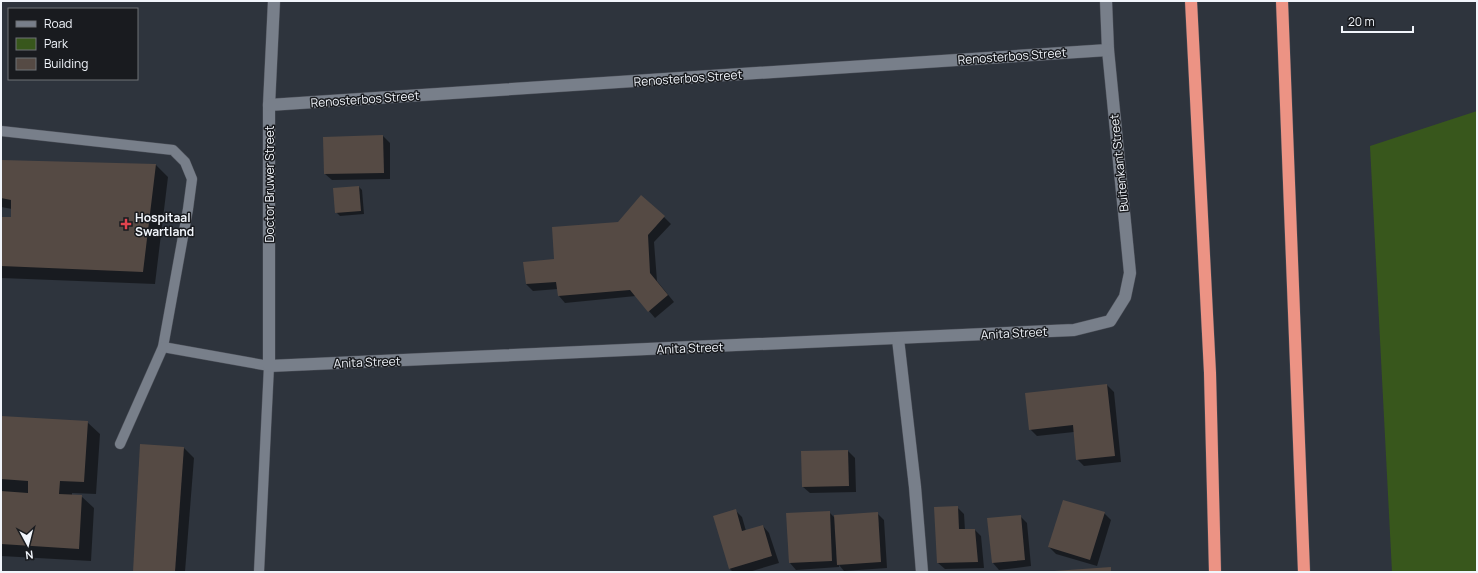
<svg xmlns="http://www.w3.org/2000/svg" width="1478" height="573" font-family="Manrope,sans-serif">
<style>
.green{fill:#38571c}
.shadow{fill:#0007}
.building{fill:#554a44}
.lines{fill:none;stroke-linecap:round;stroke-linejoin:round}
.lane-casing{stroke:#4b4f58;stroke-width:11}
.street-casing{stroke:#4b4f58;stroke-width:13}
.highway-casing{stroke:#4b4f58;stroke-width:13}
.lane{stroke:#787f8a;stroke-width:10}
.street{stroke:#787f8a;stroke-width:12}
.highway{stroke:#ec9384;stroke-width:12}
.health-dot{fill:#e0444e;stroke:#191b1f;stroke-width:1.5}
.labels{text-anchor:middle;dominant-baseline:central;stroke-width:3;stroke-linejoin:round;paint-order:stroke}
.street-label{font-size:12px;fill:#f1f5fb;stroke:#191b1f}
.poi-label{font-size:12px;font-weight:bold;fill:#f1f5fb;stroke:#191b1f;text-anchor:start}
</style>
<rect width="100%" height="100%" fill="#2e343d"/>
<!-- green -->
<polygon class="green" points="1477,111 1477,572 1392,572 1370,146"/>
<!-- shadow -->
<g class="shadow">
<polygon points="383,136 390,143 390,179 332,180 325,174"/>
<polygon points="1,161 156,165 168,177 155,284 1,278 1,218 12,218 12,209 1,207"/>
<polygon points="359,187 362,190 364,214 340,216 336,212"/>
<polygon points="664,217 671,224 654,242 657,281 674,302 655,318 636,296 565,303 559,296 558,289 533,291 526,284 556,260 619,223"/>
<polygon points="1107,385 1114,392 1121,462 1084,466 1077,459 1074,432 1037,436 1030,429"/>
<polygon points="1,417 87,422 100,434 96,494 72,493 72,495 81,496 94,508 91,561 1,556"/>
<polygon points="184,448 194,458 185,572 134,572"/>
<polygon points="848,451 855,458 856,492 810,493 803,487"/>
<polygon points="957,507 964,514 965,530 975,530 981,536 984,568 945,569 938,563"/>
<polygon points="735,510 742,517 746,531 763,526 769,533 779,563 749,572 733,572 730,569 714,517"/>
<polygon points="829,512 835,518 877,513 884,520 887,568 844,571 839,565 839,567 796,570 790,563"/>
<polygon points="1104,513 1111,520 1097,566 1056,554 1049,547"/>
<polygon points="1020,516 1027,523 1031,566 999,570 993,563 988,519"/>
</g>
<!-- building -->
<g class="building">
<polygon points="383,135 384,173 324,174 323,137"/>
<polygon points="1,160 156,164 143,272 1,266 1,217 11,217 11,200 1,198"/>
<polygon points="359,186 361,211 335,213 333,188"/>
<polygon points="641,195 665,216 648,235 650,273 668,295 648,312 630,290 558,296 556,282 526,284 523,262 554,259 552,227 618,222"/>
<polygon points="1107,384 1115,456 1076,460 1073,425 1029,430 1025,393"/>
<polygon points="1,416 88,421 84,482 60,481 59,494 82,495 79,549 1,544 1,491 28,493 28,481 1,479"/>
<polygon points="140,444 184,447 175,572 133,572"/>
<polygon points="848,450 849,486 802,487 801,451"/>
<polygon points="1063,500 1105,512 1090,560 1048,547"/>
<polygon points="958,506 959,529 975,529 978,562 937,563 934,507"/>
<polygon points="736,509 742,531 763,525 772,556 729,569 713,516"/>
<polygon points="830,511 832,561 789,563 786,513"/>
<polygon points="878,512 881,562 837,565 834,515"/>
<polygon points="1021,515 1025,560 992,563 987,518"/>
<polygon points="1111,567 1111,572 1054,572 1054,571"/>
</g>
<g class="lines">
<!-- lane casing -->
<g class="lane-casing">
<g id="lane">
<polyline points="1,131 173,150 185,162 192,179 188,209 163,347 120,444"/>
<polyline points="163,347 269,366 259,572"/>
</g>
</g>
<!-- street casing -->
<g class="street-casing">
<g id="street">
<polyline points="274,1 269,105 269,366 1074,330 1110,321 1125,297 1130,273 1108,50 1106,1"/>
<polyline points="269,105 1108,50"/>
<polyline points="898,339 915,487 922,572"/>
</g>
</g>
<!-- highway casing -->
<g class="highway-casing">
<g id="highway">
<polyline points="1191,1 1210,373 1215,572"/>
<polyline points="1282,1 1304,572"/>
</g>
</g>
<!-- lane -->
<use href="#lane" class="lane"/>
<!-- street -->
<use href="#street" class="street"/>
<!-- highway -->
<use href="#highway" class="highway"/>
</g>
<!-- markers -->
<path class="health-dot" d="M124 218h4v4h4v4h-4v4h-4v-4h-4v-4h4z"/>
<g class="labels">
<!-- street labels -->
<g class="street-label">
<text transform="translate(1012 56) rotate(-4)">Renosterbos Street</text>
<text transform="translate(688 78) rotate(-4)">Renosterbos Street</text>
<text transform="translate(365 99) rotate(-4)">Renosterbos Street</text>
<text transform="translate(1119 163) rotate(-96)">Buitenkant Street</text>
<text transform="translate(269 184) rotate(-90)">Doctor Bruwer Street</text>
<text transform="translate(1014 333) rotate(-3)">Anita Street</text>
<text transform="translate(690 348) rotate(-2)">Anita Street</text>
<text transform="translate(367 362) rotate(-2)">Anita Street</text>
</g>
<!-- poi labels -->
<g class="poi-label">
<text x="135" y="217">Hospitaal<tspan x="135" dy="14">Swartland</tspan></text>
</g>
</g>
<!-- border -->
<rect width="1478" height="573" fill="none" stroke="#f1f5fb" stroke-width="4"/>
<!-- legend -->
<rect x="8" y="8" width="130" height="72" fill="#191b1f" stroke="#6f7277"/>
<rect x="16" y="21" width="20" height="6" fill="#787f8a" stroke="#6f7277"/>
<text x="44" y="28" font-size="12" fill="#f1f5fb">Road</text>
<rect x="16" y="38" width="20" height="12" fill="#38571c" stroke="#6f7277"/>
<text x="44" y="48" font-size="12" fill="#f1f5fb">Park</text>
<rect x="16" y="58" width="20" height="12" fill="#554a44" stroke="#6f7277"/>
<text x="44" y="68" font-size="12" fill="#f1f5fb">Building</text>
<!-- north arrow -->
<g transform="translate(28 545) rotate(173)" stroke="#191b1f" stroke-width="3" paint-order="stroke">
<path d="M0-3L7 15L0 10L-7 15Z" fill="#f1f5fb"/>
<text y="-6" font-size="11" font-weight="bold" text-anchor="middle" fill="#f1f5fb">N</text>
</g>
<!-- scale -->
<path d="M1342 26v6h71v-6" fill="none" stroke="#f1f5fb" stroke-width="2"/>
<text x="1348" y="26" font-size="12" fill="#f1f5fb" stroke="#191b1f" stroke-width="3" paint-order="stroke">20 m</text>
</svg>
